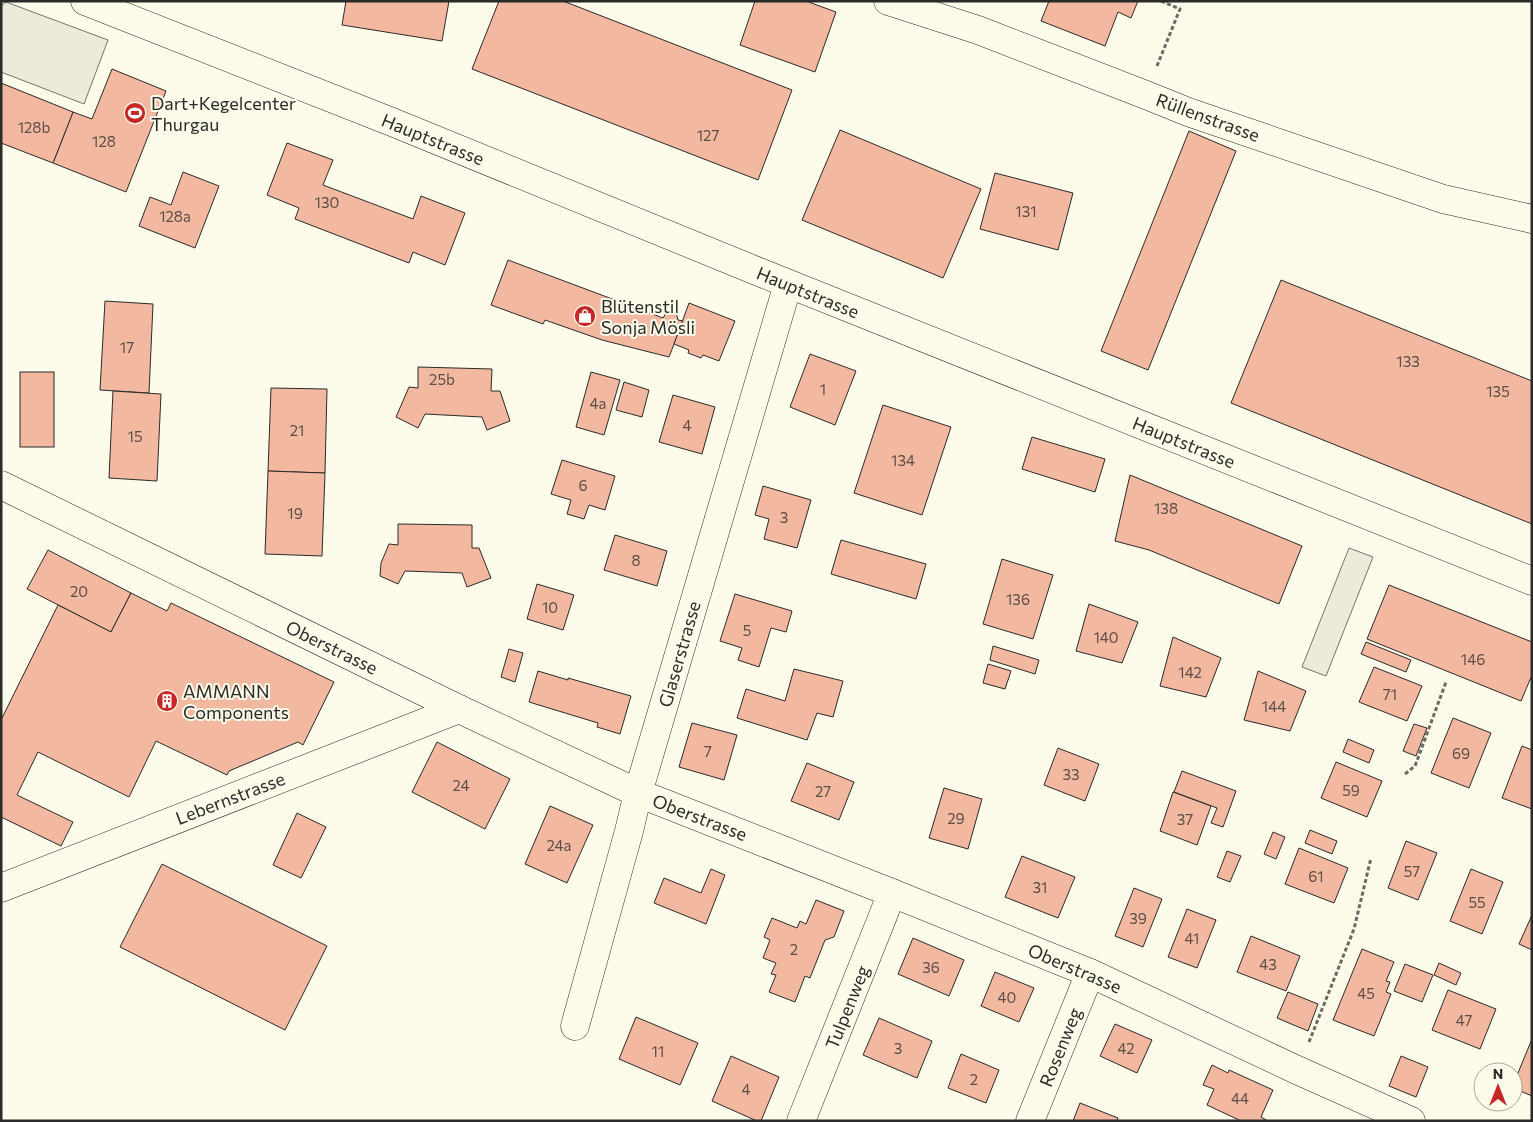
<svg xmlns="http://www.w3.org/2000/svg" width="1533" height="1122" font-family="Commissioner,sans-serif">
<style>
.parking{fill:#eceadb;stroke:#74746e}
.building{fill:#f2b8a0;stroke:#2b2b2b}
.lines{fill:none;stroke-linecap:round;stroke-linejoin:round}
.minor-casing{stroke:#2b2b2b;stroke-width:29}
.path{stroke:#6a6964;stroke-width:3;stroke-dasharray:4 2.5;stroke-linecap:butt}
.minor{stroke:#fdfbea;stroke-width:28}
.labels{text-anchor:middle;dominant-baseline:central;stroke-width:4;stroke-linejoin:round;paint-order:stroke}
.number-label{font-size:15px;fill:#5d4e48}
.poi-label{font-size:18px;fill:#2b2b2b;stroke:#fdfbea;text-anchor:start}
.street-label{font-size:18px;fill:#2b2b2b;stroke:#fdfbea}
</style>
<rect width="100%" height="100%" fill="#fdfbea"/>
<!-- parking -->
<g class="parking">
<polygon points="6,2 108,40 84,104 1,72 1,6"/>
<polygon points="1349,548 1373,557 1326,676 1302,667"/>
</g>
<!-- building -->
<g class="building">
<polygon points="346,1 449,1 442,41 342,25"/>
<polygon points="499,1 563,1 792,90 758,180 472,69"/>
<polygon points="755,1 806,1 836,12 815,72 740,45"/>
<polygon points="1049,1 1138,1 1131,18 1118,12 1105,46 1041,21"/>
<polygon points="112,69 166,91 126,192 53,163 73,112 92,119"/>
<polygon points="1,83 73,112 53,163 1,143"/>
<polygon points="840,130 981,189 943,278 802,220"/>
<polygon points="1189,131 1236,151 1148,370 1101,351"/>
<polygon points="287,143 333,160 323,185 413,219 421,196 465,213 445,265 413,252 409,263 295,219 299,208 267,195"/>
<polygon points="183,172 219,186 195,248 139,226 150,197 171,205"/>
<polygon points="995,173 1073,193 1058,250 980,229"/>
<polygon points="508,260 663,318 666,313 670,310 676,312 678,320 683,321 669,357 602,340 545,320 543,324 491,305"/>
<polygon points="1281,280 1532,381 1532,524 1231,403"/>
<polygon points="105,301 153,304 149,393 100,390"/>
<polygon points="689,303 735,321 719,361 703,355 701,358 688,353 689,350 674,344"/>
<polygon points="810,354 856,371 835,425 790,407"/>
<polygon points="418,367 492,369 491,391 500,391 510,421 487,430 482,417 425,414 418,428 396,417 409,387 418,388"/>
<rect x="20" y="372" width="34" height="75"/>
<polygon points="591,372 620,380 604,435 576,427"/>
<polygon points="624,382 649,390 642,417 616,410"/>
<polygon points="271,388 327,389 325,473 268,471"/>
<polygon points="113,391 161,394 157,481 109,478"/>
<polygon points="673,395 715,407 702,454 659,442"/>
<polygon points="883,405 951,427 922,515 854,493"/>
<polygon points="1032,437 1105,459 1095,492 1022,469"/>
<polygon points="562,460 615,476 605,510 589,505 584,519 567,514 571,500 551,494"/>
<polygon points="268,471 325,473 322,556 265,554"/>
<polygon points="1130,475 1302,546 1279,604 1149,550 1115,541"/>
<polygon points="763,486 811,500 797,548 764,539 769,519 755,515"/>
<polygon points="398,524 472,525 472,548 479,548 491,578 467,587 462,573 405,571 398,584 380,576 381,563 389,544 398,545"/>
<polygon points="615,535 667,551 657,586 604,570"/>
<polygon points="841,540 926,564 916,599 831,574"/>
<polygon points="48,550 131,593 111,632 27,589"/>
<polygon points="1002,559 1053,575 1033,639 983,624"/>
<polygon points="537,584 574,595 563,630 527,619"/>
<polygon points="1389,585 1532,642 1532,675 1521,701 1367,639"/>
<polygon points="131,593 167,611 171,603 334,682 303,745 298,742 229,771 227,775 156,741 129,797 38,752 17,795 73,822 61,846 1,817 1,720 58,605 111,632"/>
<polygon points="735,594 792,611 786,632 771,628 759,667 738,660 742,648 720,641"/>
<polygon points="1089,604 1138,622 1122,663 1076,651"/>
<polygon points="1173,637 1221,658 1206,697 1160,686"/>
<polygon points="1366,642 1411,660 1406,672 1361,654"/>
<polygon points="993,646 1039,660 1035,674 990,660"/>
<polygon points="509,649 523,653 515,682 501,677"/>
<polygon points="988,664 1011,671 1005,689 983,683"/>
<polygon points="1374,667 1422,686 1407,721 1359,702"/>
<polygon points="794,669 843,681 833,717 817,713 807,740 737,718 746,689 785,701"/>
<polygon points="538,671 568,680 568,678 631,696 620,734 597,727 598,723 529,702"/>
<polygon points="1258,671 1306,691 1290,731 1244,720"/>
<polygon points="1453,718 1491,733 1469,788 1431,773"/>
<polygon points="692,723 737,735 724,780 679,767"/>
<polygon points="1414,724 1427,728 1416,756 1403,751"/>
<polygon points="1348,739 1374,750 1369,763 1343,752"/>
<polygon points="437,742 510,779 485,829 412,792"/>
<polygon points="1522,746 1532,750 1532,809 1502,798"/>
<polygon points="1058,748 1099,764 1085,801 1044,785"/>
<polygon points="1336,762 1382,781 1367,817 1321,798"/>
<polygon points="807,763 854,782 839,820 791,801"/>
<polygon points="1182,771 1236,791 1223,827 1211,823 1217,808 1174,792"/>
<polygon points="944,788 982,799 968,849 929,838"/>
<polygon points="1173,792 1211,806 1197,845 1160,831"/>
<polygon points="550,806 593,825 567,883 525,864"/>
<polygon points="297,813 326,827 301,878 273,865"/>
<polygon points="1310,830 1337,841 1332,854 1305,843"/>
<polygon points="1273,832 1285,837 1276,859 1264,854"/>
<polygon points="1406,841 1437,853 1418,900 1388,888"/>
<polygon points="1299,848 1348,868 1334,903 1285,884"/>
<polygon points="1227,851 1241,856 1230,882 1217,877"/>
<polygon points="1022,856 1075,877 1058,918 1005,897"/>
<polygon points="162,864 327,946 285,1030 120,947"/>
<polygon points="711,869 725,875 706,924 654,903 664,878 701,893"/>
<polygon points="1471,869 1503,882 1482,934 1450,921"/>
<polygon points="1134,888 1162,899 1143,947 1115,936"/>
<polygon points="816,900 844,911 834,937 825,940 810,978 805,976 795,1002 769,992 776,975 771,974 776,963 763,958 770,940 764,937 772,918 797,928 800,921 806,924"/>
<polygon points="1187,909 1216,920 1197,968 1168,957"/>
<polygon points="1532,915 1532,950 1519,944"/>
<polygon points="1251,936 1300,956 1286,991 1237,972"/>
<polygon points="913,938 964,960 949,996 898,974"/>
<polygon points="1362,949 1394,962 1386,981 1390,982 1386,992 1391,994 1374,1036 1333,1020"/>
<polygon points="1439,963 1461,973 1456,985 1434,975"/>
<polygon points="1405,964 1433,975 1422,1002 1394,991"/>
<polygon points="995,972 1034,988 1019,1022 981,1006"/>
<polygon points="1448,990 1496,1009 1480,1049 1432,1030"/>
<polygon points="1288,992 1318,1004 1308,1031 1277,1018"/>
<polygon points="636,1017 698,1043 680,1085 619,1059"/>
<polygon points="879,1018 932,1041 917,1078 863,1055"/>
<polygon points="1115,1024 1152,1040 1137,1073 1100,1056"/>
<polygon points="1532,1039 1532,1096 1513,1088 1513,1085"/>
<polygon points="961,1054 999,1070 986,1103 948,1088"/>
<polygon points="731,1056 779,1077 761,1121 757,1121 712,1101"/>
<polygon points="1401,1056 1428,1067 1416,1097 1389,1086"/>
<polygon points="1212,1065 1228,1073 1229,1070 1273,1090 1261,1117 1268,1121 1239,1121 1239,1120 1207,1105 1214,1089 1203,1085"/>
<polygon points="1080,1103 1118,1118 1117,1121 1073,1121"/>
</g>
<g class="lines">
<!-- minor casing -->
<g class="minor-casing">
<g id="minor">
<polyline points="85,1 392,122 764,274 1532,581"/>
<polyline points="888,1 978,30 1146,95 1188,112 1443,199 1532,219"/>
<polyline points="1,485 459,709 638,793 892,893 1090,973 1297,1070 1411,1121"/>
<polyline points="1,888 459,709"/>
<polyline points="575,1026 629,831 638,793 788,284"/>
<polyline points="801,1121 892,893"/>
<polyline points="1030,1121 1090,973"/>
</g>
</g>
<!-- path -->
<g class="path">
<polyline points="1157,66 1180,9 1161,1"/>
<polyline points="1405,774 1415,766 1418,758 1446,682"/>
<polyline points="1309,1042 1354,929 1371,858"/>
</g>
<!-- minor -->
<use href="#minor" class="minor"/>
</g>
<!-- icons -->
<defs>
<g id="stadium-disc" transform="scale(1.125)"><circle r="9.5" fill="#c62828" stroke="#fdfbea"/><path d="M0-5a6.5 5 0 1 0 0 10a6.5 5 0 1 0 0-10ZM-3.5-1.8h7v3.6h-7Z" fill="#fff"/></g>
<g id="shop-disc" transform="scale(1.125)"><circle r="9.5" fill="#c62828" stroke="#fdfbea"/><path d="M-5-2.5h2.3a2.7 3.5 0 0 1 5.4 0H5L5.5 6h-11ZM-1.5-2.5h3a1.5 2.3 0 0 0-3 0Z" fill="#fff"/></g>
<g id="building-disc" transform="scale(1.125)"><circle r="9.5" fill="#c62828" stroke="#fdfbea"/><path d="M-4-6H4V6H1V3H-1V6H-4ZM-2.5-4.3h1.7v1.8h-1.7ZM.8-4.3h1.7v1.8H.8ZM-2.5-1h1.7V.8h-1.7ZM.8-1h1.7V.8H.8Z" fill="#fff"/></g>
</defs>
<g fill-rule="evenodd">
<use href="#stadium-disc" x="135" y="113"/>
<use href="#shop-disc" x="585" y="316"/>
<use href="#building-disc" x="167" y="701"/>
</g>
<g class="labels">
<!-- number labels -->
<g class="number-label">
<text x="34" y="127">128b</text>
<text x="708" y="135">127</text>
<text x="104" y="141">128</text>
<text x="327" y="202">130</text>
<text x="1026" y="211">131</text>
<text x="175" y="216">128a</text>
<text x="127" y="347">17</text>
<text x="1408" y="361">133</text>
<text x="442" y="379">25b</text>
<text x="823" y="389">1</text>
<text x="1498" y="391">135</text>
<text x="598" y="403">4a</text>
<text x="687" y="425">4</text>
<text x="297" y="430">21</text>
<text x="135" y="436">15</text>
<text x="903" y="460">134</text>
<text x="583" y="485">6</text>
<text x="1166" y="508">138</text>
<text x="295" y="513">19</text>
<text x="784" y="517">3</text>
<text x="636" y="560">8</text>
<text x="79" y="591">20</text>
<text x="1018" y="599">136</text>
<text x="550" y="607">10</text>
<text x="747" y="630">5</text>
<text x="1106" y="637">140</text>
<text x="1473" y="659">146</text>
<text x="1190" y="672">142</text>
<text x="1390" y="694">71</text>
<text x="1274" y="706">144</text>
<text x="708" y="751">7</text>
<text x="1461" y="753">69</text>
<text x="1071" y="774">33</text>
<text x="461" y="785">24</text>
<text x="1351" y="790">59</text>
<text x="823" y="791">27</text>
<text x="956" y="818">29</text>
<text x="1185" y="819">37</text>
<text x="559" y="845">24a</text>
<text x="1412" y="871">57</text>
<text x="1316" y="876">61</text>
<text x="1040" y="887">31</text>
<text x="1477" y="902">55</text>
<text x="1138" y="918">39</text>
<text x="1192" y="938">41</text>
<text x="794" y="949">2</text>
<text x="1268" y="964">43</text>
<text x="931" y="967">36</text>
<text x="1366" y="993">45</text>
<text x="1007" y="997">40</text>
<text x="1464" y="1020">47</text>
<text x="898" y="1048">3</text>
<text x="1126" y="1048">42</text>
<text x="658" y="1051">11</text>
<text x="974" y="1079">2</text>
<text x="746" y="1089">4</text>
<text x="1240" y="1098">44</text>
</g>
<!-- poi labels -->
<g class="poi-label">
<text x="151" y="103">Dart+Kegelcenter<tspan x="151" dy="21">Thurgau</tspan></text>
<text x="601" y="306">Blütenstil<tspan x="601" dy="21">Sonja Mösli</tspan></text>
<text x="183" y="691">AMMANN<tspan x="183" dy="21">Components</tspan></text>
</g>
<!-- street labels -->
<g class="street-label">
<text transform="translate(1208 117) rotate(20)">Rüllenstrasse</text>
<text transform="translate(433 139) rotate(22)">Hauptstrasse</text>
<text transform="translate(808 292) rotate(22)">Hauptstrasse</text>
<text transform="translate(1184 442) rotate(22)">Hauptstrasse</text>
<text transform="translate(332 647) rotate(26)">Oberstrasse</text>
<text transform="translate(679 654) rotate(-74)">Glaserstrasse</text>
<text transform="translate(230 798) rotate(-21)">Lebernstrasse</text>
<text transform="translate(700 817) rotate(21)">Oberstrasse</text>
<text transform="translate(1075 968) rotate(23)">Oberstrasse</text>
<text transform="translate(847 1007) rotate(-68)">Tulpenweg</text>
<text transform="translate(1060 1047) rotate(-68)">Rosenweg</text>
</g>
</g>
<!-- border -->
<rect width="1533" height="1122" fill="none" stroke="#2b2b2b" stroke-width="5"/>
<!-- north arrow -->
<g transform="translate(1498 1087)"><circle r="24" fill="#fdfbea" stroke="#a9a89e"/>
<path d="M0-4L9 19L0 12L-9 19Z" fill="#c62828"/>
<text y="-8" font-size="14" font-weight="bold" text-anchor="middle" fill="#2b2b2b">N</text>
</g>
</svg>
